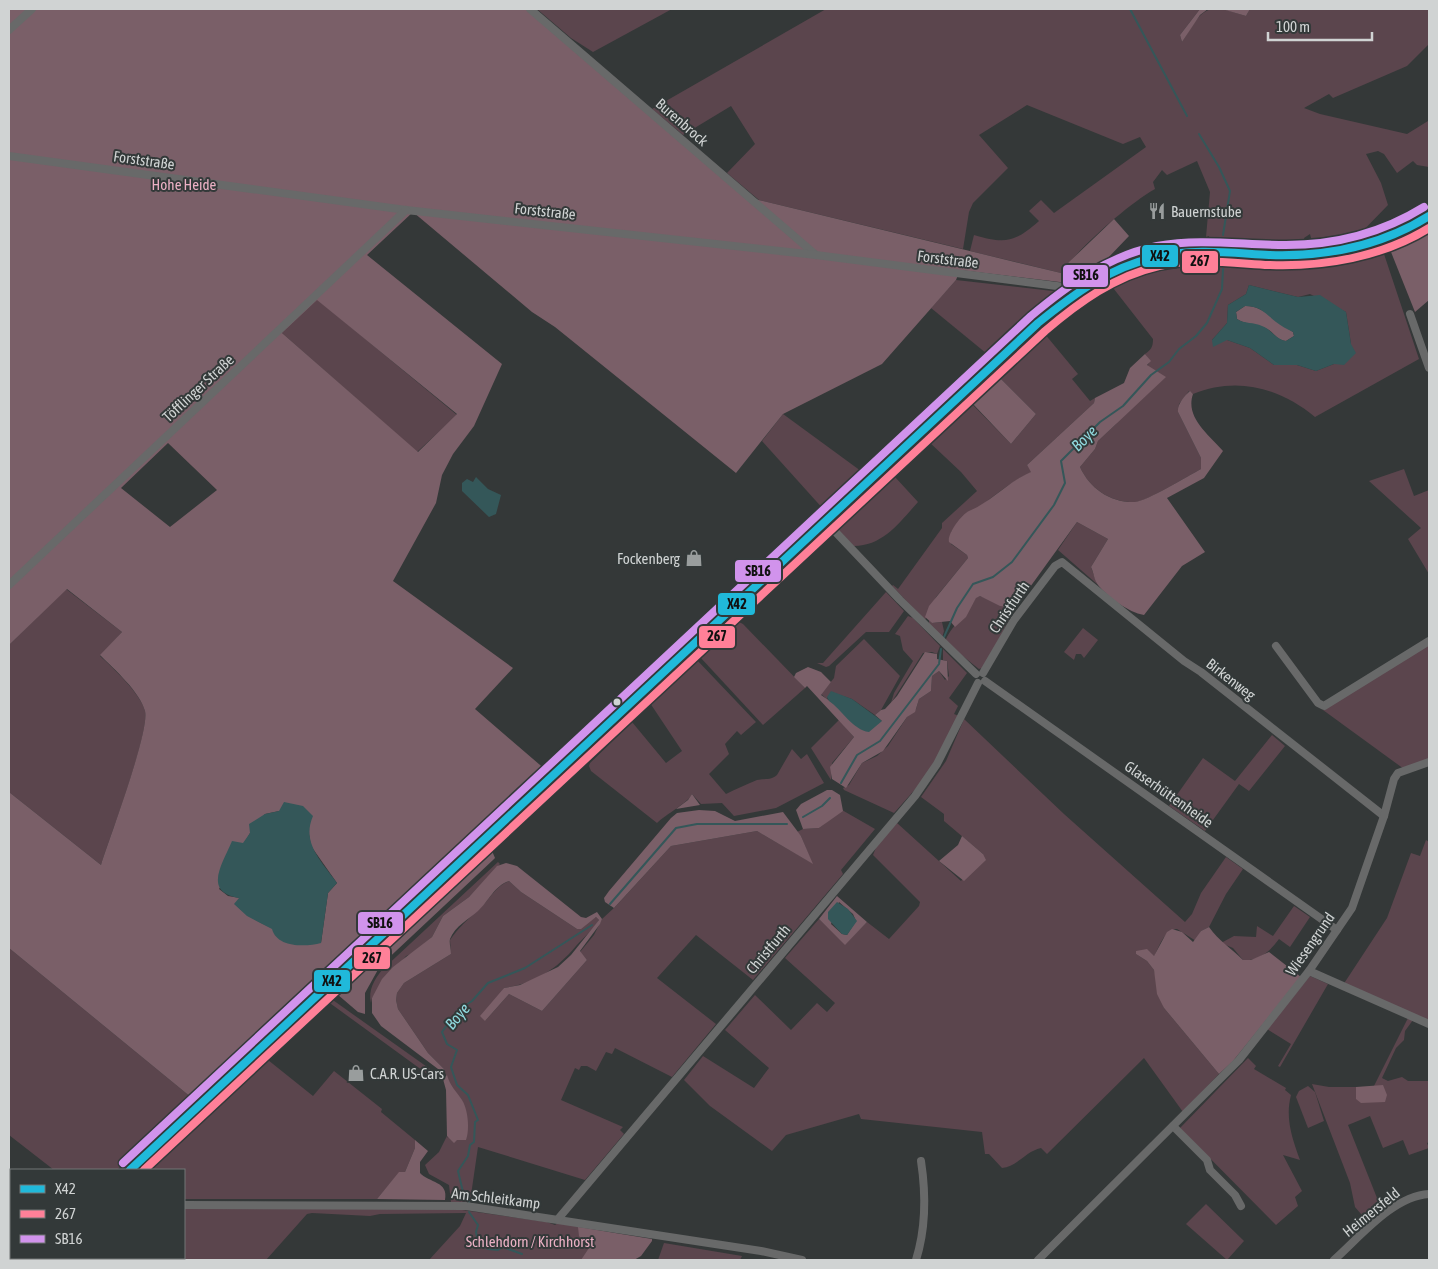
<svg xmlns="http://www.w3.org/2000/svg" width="1438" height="1269" font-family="'Asap Condensed',sans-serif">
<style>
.green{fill:#5b454d;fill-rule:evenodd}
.forest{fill:#7a5f68;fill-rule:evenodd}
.water{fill:#345759;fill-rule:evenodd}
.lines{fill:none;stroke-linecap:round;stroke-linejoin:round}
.stream{stroke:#345759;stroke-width:2}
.minor{stroke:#686969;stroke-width:8}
.secondary{stroke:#6d6d6d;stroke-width:11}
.bus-1-casing{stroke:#333939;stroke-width:11}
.bus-2-casing{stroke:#333939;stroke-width:11}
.bus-3-casing{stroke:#333939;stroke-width:11}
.bus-1{stroke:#20b9da;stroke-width:8}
.bus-2{stroke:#ff8098;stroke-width:8}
.bus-3{stroke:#d193ec;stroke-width:8}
.bus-dot{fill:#d0d3d3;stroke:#333939;stroke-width:2}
.labels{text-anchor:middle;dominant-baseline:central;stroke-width:4;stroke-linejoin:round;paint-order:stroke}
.street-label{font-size:15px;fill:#d0d3d3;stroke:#333939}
.park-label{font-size:15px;fill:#ebb0c4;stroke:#333939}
.poi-label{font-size:15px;fill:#d0d3d3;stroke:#333939;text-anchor:start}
.water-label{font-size:16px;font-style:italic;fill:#90dadf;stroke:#333939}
.line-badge{stroke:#333939;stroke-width:2}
.pale-badge-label{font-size:14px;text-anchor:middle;font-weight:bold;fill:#111}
</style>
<rect width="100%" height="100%" fill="#343838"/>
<!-- green -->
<g class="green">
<polygon points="537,9 672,9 593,52 571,38"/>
<path d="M826 9H1200L1180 35 1182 42C1193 26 1201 4 1223 9 1231 11 1238 14 1246 16L1250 9H1429V44L1407 66 1333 98 1329 94 1304 108 1320 114 1407 134 1428 121 1429 167 1417 165 1413 161 1397 173 1384 154 1378 151 1366 154 1381 183 1388 205 1354 240 1313 246 1310 234 1304 238 1306 246 1282 247 1210 242 1209 236 1206 237 1210 192 1197 161 1167 175 1162 170 1153 182 1155 189C1127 205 1080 247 1061 273L970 251 974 235C1005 244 1014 243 1039 221L1029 211 1041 200 1054 213 1146 147 1140 137 1123 144 1027 105 979 135 1008 168 973 203 969 212 963 249 759 200 727 173 755 144 731 106 683 135 652 109Z"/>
<path d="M1380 250 1383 251 1419 359 1315 417C1280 388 1237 376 1193 394L1189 391 1179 404 1178 412 1201 458V469C1188 476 1147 501 1136 502 1111 503 1090 489 1080 467L1095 449 1098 441 1116 424 1150 361 1145 354C1151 350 1153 347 1153 339L1110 284 1150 269 1187 262 1271 266 1336 264ZM1249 285 1298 297 1310 294 1346 312 1351 344 1334 364 1316 371 1297 365H1274L1250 348 1227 340H1212L1227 323 1228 305 1246 294Z"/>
<polygon points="956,280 1061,292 1060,295 992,358 931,308"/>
<polygon points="317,299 457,415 417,452 282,333"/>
<path d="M1044 333 1078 374 1072 379 1090 401 1095 398 1094 403 1027 465 1032 472C1009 481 969 515 951 532V544L967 555 968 558 936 597 925 620 892 586 893 585 898 589 942 528V523L977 491 961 472 928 441 972 404 1011 444 1036 414 997 375Z"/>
<polygon points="783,414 865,474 825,511 762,441"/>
<polygon points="909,453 909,454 836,522 839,515 904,455"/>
<path d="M910 456 914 460 895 477 918 502C900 522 883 546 854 546L838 530 839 522Z"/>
<polygon points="1404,469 1414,496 1429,490 1429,574 1408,539 1421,528 1369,481"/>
<polygon points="1077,522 1108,539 1091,567 1097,584 1058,550"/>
<path d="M66 589 122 632 100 656C113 668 141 694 145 711 150 732 109 839 101 865L9 792V645Z"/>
<polygon points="886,592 904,611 889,632 866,632 829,666 826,667 817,663 823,663"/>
<path d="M980 596 1015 608 987 662 982 668 979 669 945 642C950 626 968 615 976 597Z"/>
<polygon points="908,616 913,618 940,646 937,654 932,652 923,653 891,703 894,693 913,661 903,650 900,636 895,634"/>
<polygon points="929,620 932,623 942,622 944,631 942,638 929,624"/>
<polygon points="737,621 743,624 805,688 763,725 700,657 701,654"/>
<polygon points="1083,628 1098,640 1084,658 1081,654 1076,654 1074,660 1064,652"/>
<polygon points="864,639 900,676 881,710 875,715 852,699 831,692 827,698 829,701 821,694 834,678 836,666"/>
<polygon points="1429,643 1429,760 1404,769 1323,710"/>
<polygon points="943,649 967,673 949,698 958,706 954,714 959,716 927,776 894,813 844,790 843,788 849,785 862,763 877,756 888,746 907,717 916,709 919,699 931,691 932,676 939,671 945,680 949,676 947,661 943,660"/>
<path d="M696 659 756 722 741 735 737 731 725 744 729 754 709 774 726 794C736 789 747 784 757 780 765 778 770 781 777 775L792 749 801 759 807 754 824 783 776 808 734 816 722 803 701 804 692 794C689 802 665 815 657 823L591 771 589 766 590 763 632 722 666 763 682 751 648 700Z"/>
<path d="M964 719 1064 814 1185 922 1192 914 1201 893 1226 857 1243 869 1226 894 1209 927 1201 931 1196 941 1177 929C1164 930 1159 947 1154 957L1136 954 1147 961 1154 970 1164 1008 1219 1074 1183 1112 1144 1058 1047 1154 1041 1148C1026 1151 1017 1167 1002 1168L989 1154H985L982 1132 861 1119 859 1114 786 1135 772 1151 710 1106 684 1080 703 1056 754 1088 769 1068 725 1030 755 995 791 1030 817 1003 827 1012 835 1003 785 958 819 919 845 944 867 922 889 939 919 906 920 902 873 855 877 845 897 823 961 881 983 854 944 821V814L921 797 946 761Z"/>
<polygon points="839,720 854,737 832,763 831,780 811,748"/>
<polygon points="1272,735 1285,746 1249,791 1239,784 1205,831 1169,806 1203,758 1235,781"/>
<path d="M842 810 875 829 841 870 843 874 753 980 696 935 657 978 716 1024 672 1077 615 1048 612 1054 606 1052 596 1071 587 1066H581L579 1070 575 1068 561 1100 623 1127 620 1130 624 1134 585 1180 478 1147 470 1202H451L449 1185 429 1174 425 1165 439 1152 447 1136 448 1138 463 1102 450 1087 444 1069 428 1053 398 1009 396 1000 397 993 404 983 451 954 450 940C458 928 467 920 477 911 489 901 494 887 509 881L521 892 577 929 596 917 599 920C592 931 584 937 576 946 556 970 535 983 504 988L485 1021 509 994 542 1011 587 960 580 952 594 935 602 919 615 907 671 846 757 831 812 863 801 836 797 832 803 829 819 828Z"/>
<polygon points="1426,840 1429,842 1429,1020 1426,1021 1343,985 1387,918 1411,853 1420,856"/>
<path d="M498 862 500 864 469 897 443 916 432 937 413 953 406 956 372 998 371 1003C368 990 374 980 382 970Z"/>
<path d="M1294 906 1310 917 1290 947 1279 939C1270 951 1260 961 1243 960L1233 948 1221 943 1234 936 1256 937 1257 926 1273 936Z"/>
<polygon points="9,948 192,1098 117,1170 54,1170 9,1135"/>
<polygon points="1310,976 1328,984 1280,1067 1278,1066 1291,1044 1267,1029"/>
<polygon points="330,998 430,1069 437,1081 327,1001"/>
<polygon points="1408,1018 1413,1020 1405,1031 1404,1040 1396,1048 1382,1078 1388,1081 1402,1077 1408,1081 1429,1081 1429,1142 1427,1143 1429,1148 1409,1155 1403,1140 1383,1148 1370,1116 1348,1125 1381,1208 1367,1221 1355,1207 1350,1183 1312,1084 1329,1087 1356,1087 1356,1099 1383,1086 1374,1086"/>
<path d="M1248 1058 1256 1066 1254 1069 1286 1088 1285 1090 1291 1095C1285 1118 1292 1138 1300 1160L1283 1155 1302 1191 1295 1197 1298 1206 1276 1225 1180 1128Z"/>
<polygon points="268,1060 313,1096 334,1071 382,1109 381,1112 415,1140 415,1148 405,1172 399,1173 377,1199 184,1199 184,1170 148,1170"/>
<polygon points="1308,1086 1315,1092 1324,1121 1308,1128 1296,1097 1299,1091"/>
<polygon points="1206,1204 1244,1241 1227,1260 1186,1224"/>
<polygon points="184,1208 455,1209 547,1222 555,1225 558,1223 567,1224 647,1240 635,1260 429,1260 460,1226 466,1213 380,1214 370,1216 312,1213 307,1214 266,1260 50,1260 50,1258 184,1258"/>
<polygon points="664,1243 742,1256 740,1260 658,1260"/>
</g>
<!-- forest -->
<g class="forest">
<path d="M9 9H527L746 197 1061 273 1069 262 1114 219 1129 236 1106 260 1084 268 1068 283 960 270 956 280 882 364 783 414 736 473 555 327 532 312 413 212 367 255 502 364 474 426 453 454 442 475 436 503 393 581 513 668 475 709 547 771 448 866 192 1098 9 948V792L101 865C109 839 150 731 145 711 140 692 114 669 100 655L122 632 67 589 9 645ZM317 300 457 414 418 452 282 333ZM168 443 217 490 170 527 121 488ZM279 811 308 828 311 846 337 883 328 893 321 943C289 934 259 928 235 904L240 898 228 896 219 889 250 833 265 814Z"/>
<polygon points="1200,9 1208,9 1200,15 1182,42 1180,35"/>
<polygon points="1222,9 1250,9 1246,16"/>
<polygon points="1429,229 1429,300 1415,312 1391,252 1394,247"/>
<path d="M1245 306C1263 305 1278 323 1293 332L1294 336 1286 341C1277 340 1275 334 1269 330 1259 324 1246 325 1237 319L1236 312Z"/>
<path d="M1145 354 1151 361 1147 365 1166 377 1098 441 1095 449 1080 467C1090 489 1111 503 1135 502 1147 501 1188 476 1201 469V458L1178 412C1177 405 1184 396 1190 391L1193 394C1185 417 1208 434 1223 451L1204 478 1167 498 1205 552 1182 566 1144 615C1128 612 1109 598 1098 585 1094 580 1094 573 1091 567L1108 539 1077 522 1015 608 1000 606 980 596 976 598 966 617 955 627 950 621 932 623 925 617 929 606 968 558 967 555 949 542C947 534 961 515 969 511 991 502 1009 481 1031 472L1027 465 1094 403 1095 398 1124 383 1130 368Z"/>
<polygon points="997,375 1036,414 1011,444 973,404 970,404"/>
<polygon points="925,652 937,654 937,659 947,661 948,681 939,671 932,676 931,691 919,699 915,712 907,717 883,751 862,763 846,788 832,779 830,767 854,737 807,686 805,688 794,677 796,673 808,667 821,672 831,682 821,695 840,708 844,714 882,721 875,715 881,710 885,709 897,696"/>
<polygon points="827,790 832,790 840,795 843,811 819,828 803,829 796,810 801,804"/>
<polygon points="692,794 700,805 676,809 688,800"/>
<polygon points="699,810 715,811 735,821 783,812 801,836 813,864 757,831 671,846 614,908 605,902 604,898 609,891 671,818 677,813"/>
<polygon points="962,836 983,854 986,860 964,881 939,861 958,845"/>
<polygon points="498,841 500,843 492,851 495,858 493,860 380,966 365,993 365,1014 358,1012 337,994 338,989"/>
<path d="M506 863 517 866 581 917 586 918 597 912 602 919 600 924 580 951 587 960 542 1011 509 994 485 1021 480 1016 504 988 520 985 558 967 571 955 599 920 596 917 581 929H577L521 892 509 881C494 886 489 901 478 911 469 919 455 926 450 939 449 943 451 949 451 954L404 983 397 993 396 1000 398 1009 428 1053 444 1069 445 1071 442 1072 381 1026 372 1013V998L382 979 393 967 432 937 443 916 469 897 497 866Z"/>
<path d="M837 896 867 922 845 945 819 919ZM839 902 853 914 856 921 847 935 842 934 831 924Z"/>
<path d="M1209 927C1219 941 1231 948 1243 960H1251L1269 952 1301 977 1233 1061 1219 1074 1164 1008 1157 994 1154 970 1147 961 1136 954V951L1147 949 1154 956 1167 932 1172 929 1182 932 1193 942 1201 931Z"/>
<path d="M447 1075C450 1086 456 1091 462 1100 468 1109 470 1130 466 1140H457L454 1143 447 1136 446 1090 443 1079Z"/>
<polygon points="1383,1085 1387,1095 1385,1102 1361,1103 1356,1099 1356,1087"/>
<path d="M415 1140 428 1151 420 1162V1173C429 1183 449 1181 445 1200L377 1199 399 1172H405L415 1148Z"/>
<polygon points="578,1227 652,1239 652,1241 641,1256 634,1260 581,1260 589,1248 579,1236"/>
</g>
<!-- water -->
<g class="water">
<path d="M1249 285 1298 297 1320 295 1346 312 1351 344 1356 353 1344 365 1334 364 1316 371 1297 365H1274L1250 348 1227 340 1213 347 1212 340 1227 323 1228 305 1246 294ZM1245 306C1260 306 1265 313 1276 322 1281 326 1287 329 1293 332L1294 336 1286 341C1275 339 1271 329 1262 326 1254 322 1244 324 1237 319L1236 312Z"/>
<polygon points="476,477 488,489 501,495 496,514 489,517 462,491 462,483 467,479 473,482"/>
<path d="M831 691 852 699 882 721 869 732C853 730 842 710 829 701L827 697Z"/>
<path d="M284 802 303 806 313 816C301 843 322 862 337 883L328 893 321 943C306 947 277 948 272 929L247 916 234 904 239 898C202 892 223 863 232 841L243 843 250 833 249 824 265 814 279 811Z"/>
<polygon points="837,902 848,909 857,921 847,935 842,934 828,919 828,912"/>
</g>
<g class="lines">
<!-- stream -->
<g class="stream">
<polyline points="1130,9 1187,116"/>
<polyline points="1199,134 1219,167 1230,191 1223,235"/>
<polyline points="944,637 957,608 973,584 993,577 1012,562 1054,505 1065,483 1061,461 1100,422 1123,406 1151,375 1169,362 1179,349 1196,336 1207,323 1222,289 1223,269"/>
<polyline points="841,783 857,755 880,741 939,664 941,649"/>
<polyline points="803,817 822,806 830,798"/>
<polyline points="610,904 676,828 697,824 787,824"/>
<polyline points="469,1202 463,1192 458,1171 468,1156 470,1145 474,1142 475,1122 478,1120 468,1095 457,1085 451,1067 457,1050 447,1044 442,1032 457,1011 472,1001 488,983 525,968 592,925"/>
<polyline points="469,1212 478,1225 476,1232 478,1242 488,1249 498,1250 503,1247 522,1254"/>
</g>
<!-- minor -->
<g class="minor">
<polyline points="530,9 816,255"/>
<polyline points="9,30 32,9"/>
<polyline points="9,156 406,210 816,255 1080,289"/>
<polyline points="1410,314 1429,368"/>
<polyline points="826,522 900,600 976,674"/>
<polyline points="9,585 406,210"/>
<polyline points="1276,646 1318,703 1324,706 1429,641"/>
<polyline points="983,673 1014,620 1055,566 1062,562 1184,661 1201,672 1384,816"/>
<polyline points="985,681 1337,930"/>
<polyline points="1309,971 1429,1024"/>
<polyline points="1173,1126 1207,1160 1210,1170 1235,1195 1241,1206"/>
<polyline points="184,1205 466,1206 761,1251 802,1260"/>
<polyline points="558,1219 915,796 937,764 978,683"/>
<polyline points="9,1225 11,1228"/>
<path d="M916 1260C926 1228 926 1194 921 1161"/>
<polyline points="1038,1260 1239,1060 1309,971 1352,908 1384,816 1394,779 1398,773 1429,762"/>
<path d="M1334 1260C1360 1237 1393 1196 1429 1194"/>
</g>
<!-- secondary -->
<g class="secondary">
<path d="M130 1170 1038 323C1082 286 1119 260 1178 253 1219 248 1259 257 1300 255 1345 252 1391 242 1429 216"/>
<polyline points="34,1260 37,1258"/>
</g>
<!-- bus-1 casing -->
<g class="bus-1-casing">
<path id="bus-1" d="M130 1170 1038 323C1074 294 1110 267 1156 257 1193 248 1231 253 1269 255 1326 257 1381 246 1429 216"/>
</g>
<!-- bus-2 casing -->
<g class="bus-2-casing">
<path id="bus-2" d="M144 1170 1045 331C1079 302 1115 276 1159 266 1196 258 1232 263 1269 265 1324 267 1382 257 1429 228"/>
</g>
<!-- bus-3 casing -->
<g class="bus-3-casing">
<path id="bus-3" d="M123 1163 1031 316C1068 285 1108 256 1157 246 1200 238 1242 245 1286 245 1335 245 1382 233 1424 207"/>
</g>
<!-- bus-1 -->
<use href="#bus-1" class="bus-1"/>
<!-- bus-2 -->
<use href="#bus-2" class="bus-2"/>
<!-- bus-3 -->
<use href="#bus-3" class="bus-3"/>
</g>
<!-- icons -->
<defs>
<g id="restaurant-bare" transform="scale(1.35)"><path d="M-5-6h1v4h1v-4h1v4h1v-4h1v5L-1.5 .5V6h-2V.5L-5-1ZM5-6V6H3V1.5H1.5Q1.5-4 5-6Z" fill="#999d9d" stroke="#333939" stroke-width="2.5" paint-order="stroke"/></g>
<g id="shop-bare" transform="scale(1.35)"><path d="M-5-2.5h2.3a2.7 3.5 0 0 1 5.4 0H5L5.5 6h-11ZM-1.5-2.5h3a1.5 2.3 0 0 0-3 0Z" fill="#999d9d" stroke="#333939" stroke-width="2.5" paint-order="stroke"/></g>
</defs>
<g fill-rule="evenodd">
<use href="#restaurant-bare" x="1157" y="211"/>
<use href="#shop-bare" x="694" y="558"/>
<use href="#shop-bare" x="356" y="1073"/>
</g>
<!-- markers -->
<circle class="bus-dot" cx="617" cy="702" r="4.5"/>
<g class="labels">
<!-- street labels -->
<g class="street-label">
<text transform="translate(682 122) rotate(41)">Burenbrock</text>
<text transform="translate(144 160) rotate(8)">Forststraße</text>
<text transform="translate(545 211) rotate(6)">Forststraße</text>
<text transform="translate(948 259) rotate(7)">Forststraße</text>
<text transform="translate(198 388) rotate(-43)">Töfflinger Straße</text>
<text transform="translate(1009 607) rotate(-56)">Christfurth</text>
<text transform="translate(1231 679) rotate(38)">Birkenweg</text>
<text transform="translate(1169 794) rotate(35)">Glaserhüttenheide</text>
<text transform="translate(1310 944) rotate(-55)">Wiesengrund</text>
<text transform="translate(768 949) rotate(-50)">Christfurth</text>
<text transform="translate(496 1198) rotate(7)">Am Schleitkamp</text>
<text transform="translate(1371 1212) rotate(-39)">Heimersfeld</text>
</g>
<!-- park labels -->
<g class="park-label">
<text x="184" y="184">Hohe Heide</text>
<text x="530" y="1241">Schlehdorn / Kirchhorst</text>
</g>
<!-- poi labels -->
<g class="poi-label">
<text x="1171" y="211">Bauernstube</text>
<text x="680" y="558" text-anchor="end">Fockenberg</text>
<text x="370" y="1073">C.A.R. US-Cars</text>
</g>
<!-- water labels -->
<g class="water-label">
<text transform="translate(1084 438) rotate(-45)">Boye</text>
<text transform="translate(457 1016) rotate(-50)">Boye</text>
</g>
</g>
<g class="line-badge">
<rect x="1141" y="244" width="38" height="24" rx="5" fill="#20b9da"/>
<rect x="1181" y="250" width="38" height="24" rx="5" fill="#ff8098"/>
<rect x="1062" y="264" width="47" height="24" rx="5" fill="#d193ec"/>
<rect x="734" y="559" width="48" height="24" rx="5" fill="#d193ec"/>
<rect x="717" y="592" width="39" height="24" rx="5" fill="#20b9da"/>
<rect x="698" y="625" width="38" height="24" rx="5" fill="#ff8098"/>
<rect x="357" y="911" width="47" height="24" rx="5" fill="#d193ec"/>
<rect x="353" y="946" width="38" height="24" rx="5" fill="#ff8098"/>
<rect x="313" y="969" width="38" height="24" rx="5" fill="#20b9da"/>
</g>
<g class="pale-badge-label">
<text x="1160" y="261">X42</text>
<text x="1200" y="266">267</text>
<text x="1086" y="280">SB16</text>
<text x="758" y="576">SB16</text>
<text x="737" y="609">X42</text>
<text x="717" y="641">267</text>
<text x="380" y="928">SB16</text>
<text x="372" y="963">267</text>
<text x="332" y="986">X42</text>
</g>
<!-- border -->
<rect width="1438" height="1269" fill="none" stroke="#d0d3d3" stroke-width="20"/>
<!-- legend -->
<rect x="10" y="1169" width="175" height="90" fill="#333939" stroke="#727777"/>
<rect x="20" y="1185" width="25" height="8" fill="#20b9da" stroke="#727777"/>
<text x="55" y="1194" font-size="15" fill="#d0d3d3">X42</text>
<rect x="20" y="1210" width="25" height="8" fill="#ff8098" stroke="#727777"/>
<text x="55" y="1219" font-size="15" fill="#d0d3d3">267</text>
<rect x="20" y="1235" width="25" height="8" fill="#d193ec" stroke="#727777"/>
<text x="55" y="1244" font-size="15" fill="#d0d3d3">SB16</text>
<!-- scale -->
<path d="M1268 32v8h104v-8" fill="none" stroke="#d0d3d3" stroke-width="2.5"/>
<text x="1276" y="32" font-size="15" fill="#d0d3d3" stroke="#333939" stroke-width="4" paint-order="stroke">100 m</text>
</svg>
